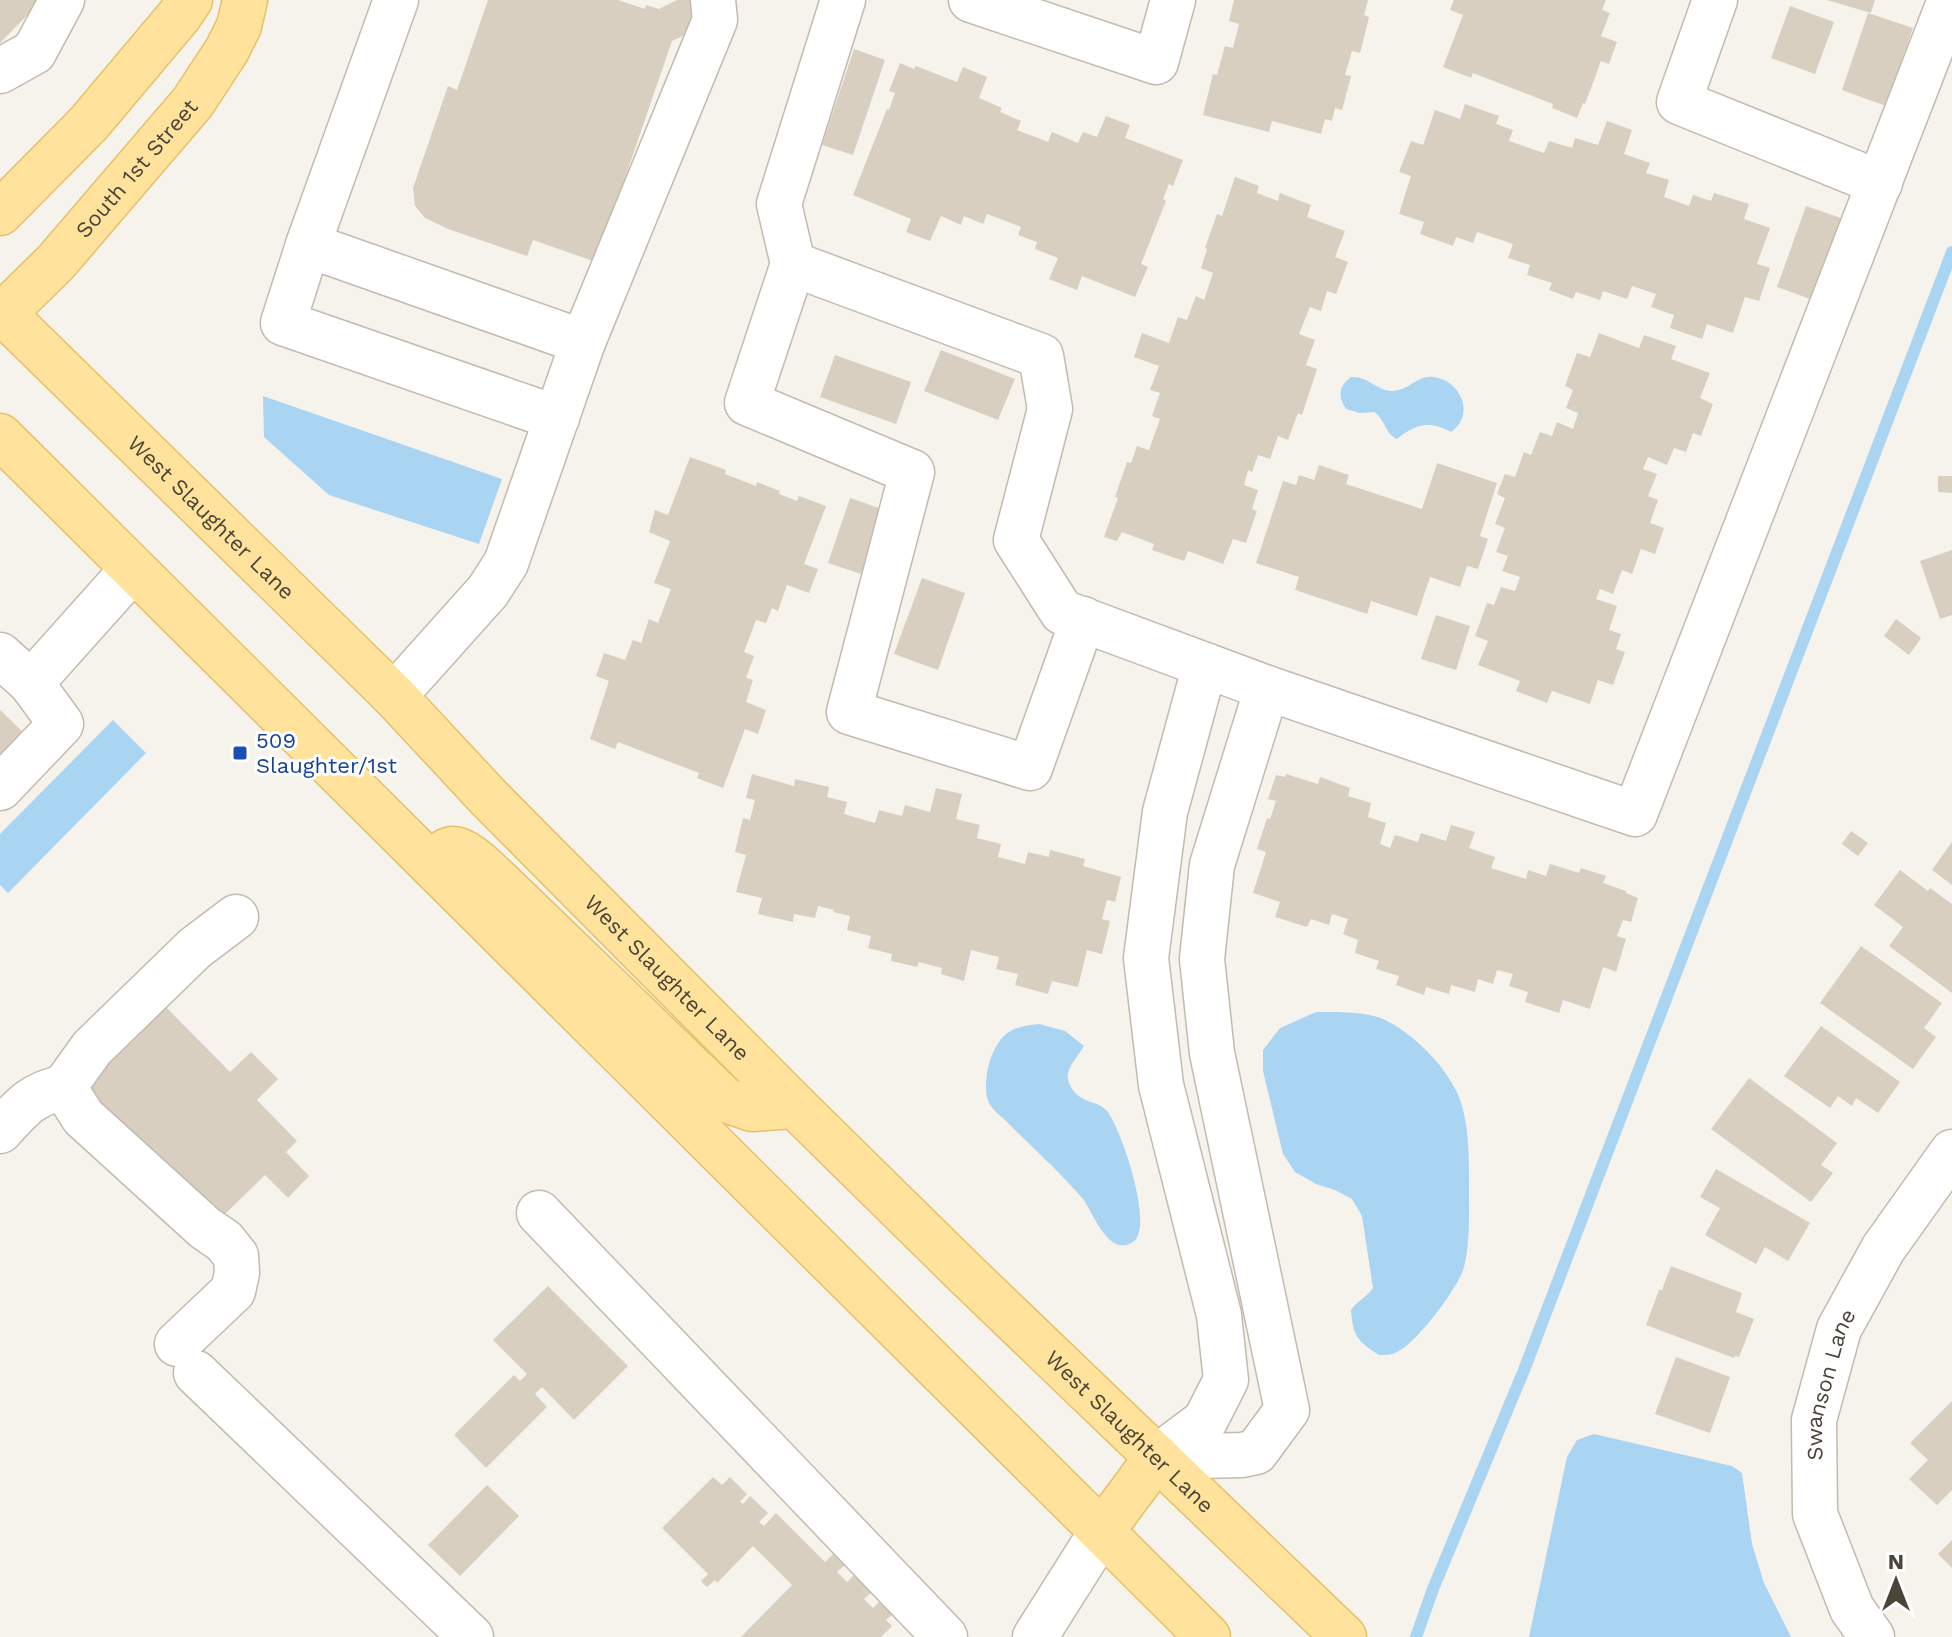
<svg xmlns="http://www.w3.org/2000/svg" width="1952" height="1637" font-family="'Work Sans',sans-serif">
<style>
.water{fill:#a9d4f2}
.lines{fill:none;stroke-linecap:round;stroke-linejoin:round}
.stream{stroke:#a9d4f2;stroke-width:12}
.building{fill:#d8cfc1}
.minor-casing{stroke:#c2bbae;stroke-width:47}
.major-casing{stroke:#e6c16a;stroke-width:47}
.minor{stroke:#fff;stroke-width:44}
.major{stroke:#ffe39c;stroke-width:44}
.transit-dot{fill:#1a4fb4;stroke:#fff;stroke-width:3}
.labels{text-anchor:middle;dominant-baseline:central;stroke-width:6;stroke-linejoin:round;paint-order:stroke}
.street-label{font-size:22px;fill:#4b4439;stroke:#fff}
.transit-label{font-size:22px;fill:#164399;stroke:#fff;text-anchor:start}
</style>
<rect width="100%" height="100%" fill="#f6f3ec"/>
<!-- water -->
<g class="water">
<path d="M1351 377C1368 376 1376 390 1392 391 1408 391 1418 375 1433 377 1461 380 1476 415 1451 432 1430 420 1415 424 1397 439 1385 434 1386 420 1374 412L1360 413 1346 409C1338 396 1338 387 1351 377Z"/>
<polygon points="263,396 502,479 479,544 329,495 264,437"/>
<polygon points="113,720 146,753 8,893 0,885 0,834"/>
<path d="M1316 1012C1336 1012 1364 1011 1383 1019 1414 1033 1450 1070 1461 1102 1470 1133 1469 1162 1469 1194 1469 1218 1470 1243 1464 1267 1459 1287 1416 1344 1397 1352 1392 1355 1384 1355 1379 1355 1357 1341 1353 1336 1351 1310 1357 1301 1367 1297 1373 1288L1362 1216 1352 1199 1335 1190 1316 1184 1295 1172 1283 1154 1263 1071V1050L1280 1028Z"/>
<path d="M1039 1024 1065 1031 1084 1046C1078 1057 1063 1070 1069 1083 1078 1105 1097 1099 1107 1111 1121 1128 1155 1228 1133 1242 1108 1258 1093 1212 1083 1199 1061 1173 1034 1149 1010 1125 1004 1118 993 1111 989 1103 983 1091 987 1066 992 1055 1003 1030 1014 1027 1039 1024Z"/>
<polygon points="1594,1434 1732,1466 1742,1473 1752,1544 1764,1583 1791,1637 1529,1637 1567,1457 1577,1440"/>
</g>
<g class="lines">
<!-- stream -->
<polyline class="stream" points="1416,1637 1433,1589 1524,1370 1952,252"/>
</g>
<!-- building -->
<g class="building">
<polygon points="0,0 42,0 0,43"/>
<polygon points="488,0 618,0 645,9 646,5 659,9 677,0 693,0 704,26 672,41 596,262 533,240 527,256 448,229 425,218 415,206 413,188 448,86 457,90"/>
<polygon points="1234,0 1368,0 1364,15 1369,17 1360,53 1352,51 1345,75 1351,76 1342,110 1335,108 1332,121 1325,119 1321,134 1272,121 1269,132 1203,115 1213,74 1217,75 1225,46 1233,48 1239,24 1229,21"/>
<polygon points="1454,0 1606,0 1602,10 1610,13 1601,36 1617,42 1609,64 1601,61 1585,104 1583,103 1577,118 1552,108 1553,104 1473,73 1471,78 1443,67 1463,15 1450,10"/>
<polygon points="1827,0 1875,0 1871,13"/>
<polygon points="1790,6 1834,22 1815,74 1771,58"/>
<polygon points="1868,13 1913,28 1886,106 1842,90"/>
<polygon points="854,49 885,60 853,155 822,145"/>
<polygon points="900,63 914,69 916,66 957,82 963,67 987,77 979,98 1002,108 1000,112 1021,121 1017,130 1048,142 1052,132 1078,143 1083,132 1097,137 1106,116 1130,125 1125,138 1183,160 1173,186 1169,184 1163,199 1166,201 1141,264 1148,267 1135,297 1082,276 1077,290 1049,279 1058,258 1035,249 1037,242 1018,235 1021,227 987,214 983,224 964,216 961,225 941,216 930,241 906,232 911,219 853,195 887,109 889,110 895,93 889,91"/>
<polygon points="1465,104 1499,116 1496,124 1513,130 1509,141 1544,153 1549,141 1572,148 1575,138 1598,145 1607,121 1632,130 1624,154 1650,163 1646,173 1669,180 1664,197 1689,206 1693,195 1711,201 1714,193 1749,204 1744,219 1770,228 1757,264 1770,268 1759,301 1745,297 1733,333 1707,324 1702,339 1670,328 1674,315 1651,307 1656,294 1632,286 1627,299 1603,291 1600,300 1576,292 1573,299 1549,290 1552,283 1527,275 1530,265 1508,258 1513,244 1477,232 1473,243 1456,237 1453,246 1420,234 1424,222 1399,214 1411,176 1399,172 1411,141 1423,145 1435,110 1460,119"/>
<polygon points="1235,177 1259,186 1257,193 1278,201 1280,193 1311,205 1307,217 1345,231 1335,257 1348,262 1336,294 1327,291 1321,311 1310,307 1299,334 1315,340 1306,365 1317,369 1302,415 1298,413 1288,440 1278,436 1270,459 1258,455 1252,472 1248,470 1244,485 1258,490 1252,509 1257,511 1246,543 1233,539 1223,564 1188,551 1184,561 1152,550 1154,544 1122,532 1117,541 1104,537 1118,498 1115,497 1127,462 1131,463 1137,446 1149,450 1160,419 1152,416 1160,393 1150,390 1159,366 1134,357 1142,333 1169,343 1178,317 1187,320 1196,296 1204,300 1213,273 1201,268 1207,249 1205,248 1217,214 1222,216"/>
<polygon points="1806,206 1850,221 1821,303 1777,287"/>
<polygon points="1599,333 1639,348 1644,335 1676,346 1671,359 1710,373 1700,398 1713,404 1701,436 1693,433 1686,452 1674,448 1667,465 1648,457 1643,469 1657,474 1648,496 1658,500 1650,523 1664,528 1655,554 1641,549 1632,574 1622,570 1613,594 1600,589 1596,599 1617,606 1609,630 1621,634 1616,649 1625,652 1613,685 1598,680 1590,704 1552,691 1547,703 1516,691 1520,681 1478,665 1488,641 1475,636 1487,603 1494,605 1501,587 1515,591 1520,577 1502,571 1508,556 1496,552 1505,528 1495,524 1505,498 1497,494 1505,474 1515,477 1524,452 1531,455 1540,432 1552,436 1557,422 1573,429 1578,413 1566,408 1573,390 1565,386 1577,353 1590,357"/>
<polygon points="941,350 1015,379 998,420 924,391"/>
<polygon points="835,355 911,382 896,424 820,397"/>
<polygon points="690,457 726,470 725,474 756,486 757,482 780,491 779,494 797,501 799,496 826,506 804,564 818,569 809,593 787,585 778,611 772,608 766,623 756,620 744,652 754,656 746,678 753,680 746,702 766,710 758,734 745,729 723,788 697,778 699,773 618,742 615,749 590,739 609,681 596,676 604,653 625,660 633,640 641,643 649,619 658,623 671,589 654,583 670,541 649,532 655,510 668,515"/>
<polygon points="1437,463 1497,483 1480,536 1488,539 1478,569 1467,566 1460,587 1430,577 1417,616 1371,601 1367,614 1295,590 1299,577 1256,563 1283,481 1296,485 1299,475 1314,480 1319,465 1349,475 1346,484 1422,509"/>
<polygon points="1938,476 1952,476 1952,493 1938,492"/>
<polygon points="850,498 882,509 861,574 828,563"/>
<polygon points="1952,550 1952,615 1940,619 1920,561"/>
<polygon points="922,578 965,593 938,670 894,654"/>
<polygon points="1436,615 1470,626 1456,670 1421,659"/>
<polygon points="1896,619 1921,638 1909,655 1884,636"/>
<polygon points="0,710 29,738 0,768"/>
<polygon points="752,774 794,786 795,779 829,787 827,797 847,802 844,814 875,823 879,810 902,816 905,805 930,812 936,788 962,794 956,819 980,825 977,838 1001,844 998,857 1025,864 1028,852 1049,857 1050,850 1085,859 1083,866 1121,877 1115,902 1107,900 1102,919 1110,921 1102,954 1087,950 1078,987 1052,981 1048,994 1015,985 1018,974 996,969 999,957 971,950 964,981 941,974 942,968 919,962 917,967 891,961 892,954 868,948 871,936 847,930 850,916 833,912 834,910 818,906 815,918 794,914 793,922 758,914 762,898 736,892 746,855 735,852 743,818 750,820 755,800 746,798"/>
<polygon points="1286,774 1318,784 1320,777 1350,788 1348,796 1371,803 1368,817 1386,823 1380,844 1390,848 1395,835 1418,842 1421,833 1446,841 1451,825 1475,832 1469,848 1495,857 1491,868 1526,879 1528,870 1546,876 1550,864 1579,873 1581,868 1606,876 1603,883 1626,891 1626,893 1638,898 1631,922 1623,920 1617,936 1626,939 1616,972 1603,967 1590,1009 1563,1000 1559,1013 1525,1002 1528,992 1509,986 1513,974 1497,970 1493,984 1478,979 1475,992 1451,985 1449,994 1426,987 1424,995 1396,985 1399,976 1376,969 1379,961 1355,953 1358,940 1343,934 1348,919 1332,914 1329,925 1311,919 1307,927 1275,917 1280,902 1253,893 1266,852 1257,849 1267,818 1270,819 1276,801 1268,799 1276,775 1285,777"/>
<polygon points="1851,831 1868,843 1858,856 1842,844"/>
<polygon points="1952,842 1952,885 1932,870"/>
<polygon points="1900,870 1928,891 1930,888 1952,904 1952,993 1889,946 1903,927 1874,905"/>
<polygon points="1861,946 1942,1003 1924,1028 1936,1037 1913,1069 1820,1003"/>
<polygon points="158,999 230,1072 251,1052 278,1079 257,1100 297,1141 286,1152 309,1176 288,1198 265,1175 218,1221 76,1078"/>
<polygon points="1821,1026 1900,1082 1878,1113 1856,1098 1852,1106 1838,1096 1830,1108 1784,1076"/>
<polygon points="1749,1078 1837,1143 1821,1165 1833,1173 1811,1202 1711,1129"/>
<polygon points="1716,1169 1810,1223 1788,1261 1765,1247 1756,1264 1705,1235 1720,1208 1700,1197"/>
<polygon points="1671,1266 1742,1293 1736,1312 1754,1319 1739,1357 1735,1356 1734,1358 1646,1325 1659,1290 1662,1290"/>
<polygon points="548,1286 628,1366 574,1420 542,1387 535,1394 547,1407 486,1468 454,1435 514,1375 520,1381 527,1374 493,1340"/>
<polygon points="1676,1357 1730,1377 1710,1433 1655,1414"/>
<polygon points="1952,1401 1952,1490 1937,1505 1909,1479 1928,1460 1910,1443"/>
<polygon points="713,1477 722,1485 730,1477 747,1494 740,1502 743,1504 750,1496 768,1513 759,1522 764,1526 776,1513 825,1562 834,1553 845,1565 837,1572 847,1582 855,1574 873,1591 864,1599 873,1608 881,1600 894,1613 886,1620 892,1626 881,1637 741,1637 792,1585 753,1546 717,1583 715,1580 707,1587 701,1581 708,1574 662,1528"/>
<polygon points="487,1485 519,1516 460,1576 428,1545"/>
<polygon points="1952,1540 1952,1568 1938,1554"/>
</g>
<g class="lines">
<!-- minor casing -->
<g class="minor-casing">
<g id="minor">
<polyline points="843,0 779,204 793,264 747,403 912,472 849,712 1030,768 1083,619"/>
<polyline points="971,0 1156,62 1173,0"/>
<polyline points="1715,0 1679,102 1880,183"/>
<polyline points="0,71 34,52 62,0"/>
<polyline points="308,245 283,323 557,418"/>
<polyline points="793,264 1041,356 1050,409 1016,540 1062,612 1267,688 1635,814 1950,0"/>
<polyline points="583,342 715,20 713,0"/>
<polyline points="0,655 31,683"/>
<polyline points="394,696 488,591 506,563 583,342 308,245 396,0"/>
<polyline points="0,788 61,724 31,683 133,569"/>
<path d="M0 1131C23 1106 31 1095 64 1087"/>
<polyline points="539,1213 945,1637"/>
<polyline points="177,1344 233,1291 237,1273 236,1256 224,1241 205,1228 83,1117 64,1087 92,1048 195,948 236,917"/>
<polyline points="196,1373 471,1637"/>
<polyline points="1157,1457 1242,1455 1256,1452 1287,1410 1212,1053 1202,959 1212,865 1267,688"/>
<polyline points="1157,1457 1205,1421 1226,1380 1219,1315 1161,1085 1146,958 1165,812 1205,665"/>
<polyline points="1035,1637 1102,1531"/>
<path id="s1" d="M1872 1637 1852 1609 1815 1514 1814 1420 1839 1329 1883 1249 1952 1152"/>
</g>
</g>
<!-- major casing -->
<g class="major-casing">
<g id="major">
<polyline points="0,213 89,123 179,16 190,0"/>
<path id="s2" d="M0 310 394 696 489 798 795 1106 970 1278 1344 1637"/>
<path id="s3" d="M0 317 56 262 193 102 227 50 239 26 245 0"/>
<polyline points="0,436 1208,1637"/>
<path d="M430 863C436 858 445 850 452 849 464 847 487 871 496 879L725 1100 752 1109 795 1106"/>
<polyline points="1102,1531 1157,1457"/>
</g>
</g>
<!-- minor -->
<use href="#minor" class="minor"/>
<!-- major -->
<use href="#major" class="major"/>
</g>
<!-- markers -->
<rect class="transit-dot" x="232" y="745" width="16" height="16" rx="4"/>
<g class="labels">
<!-- street labels -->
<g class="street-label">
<text stroke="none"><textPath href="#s3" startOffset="202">South 1st Street</textPath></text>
<text stroke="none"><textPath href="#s2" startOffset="296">West Slaughter Lane</textPath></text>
<text stroke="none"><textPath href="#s2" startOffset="944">West Slaughter Lane</textPath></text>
<text stroke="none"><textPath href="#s1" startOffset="268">Swanson Lane</textPath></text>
<text stroke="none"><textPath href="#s2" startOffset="1592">West Slaughter Lane</textPath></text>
</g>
<!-- transit labels -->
<g class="transit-label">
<text x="256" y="740">509<tspan x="256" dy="25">Slaughter/1st</tspan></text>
</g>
</g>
<!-- north arrow -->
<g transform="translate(1896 1581)" stroke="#ffffff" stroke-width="6" paint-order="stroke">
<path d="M0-6L14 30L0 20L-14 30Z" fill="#4b4439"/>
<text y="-12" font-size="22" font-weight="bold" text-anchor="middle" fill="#4b4439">N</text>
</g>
</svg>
